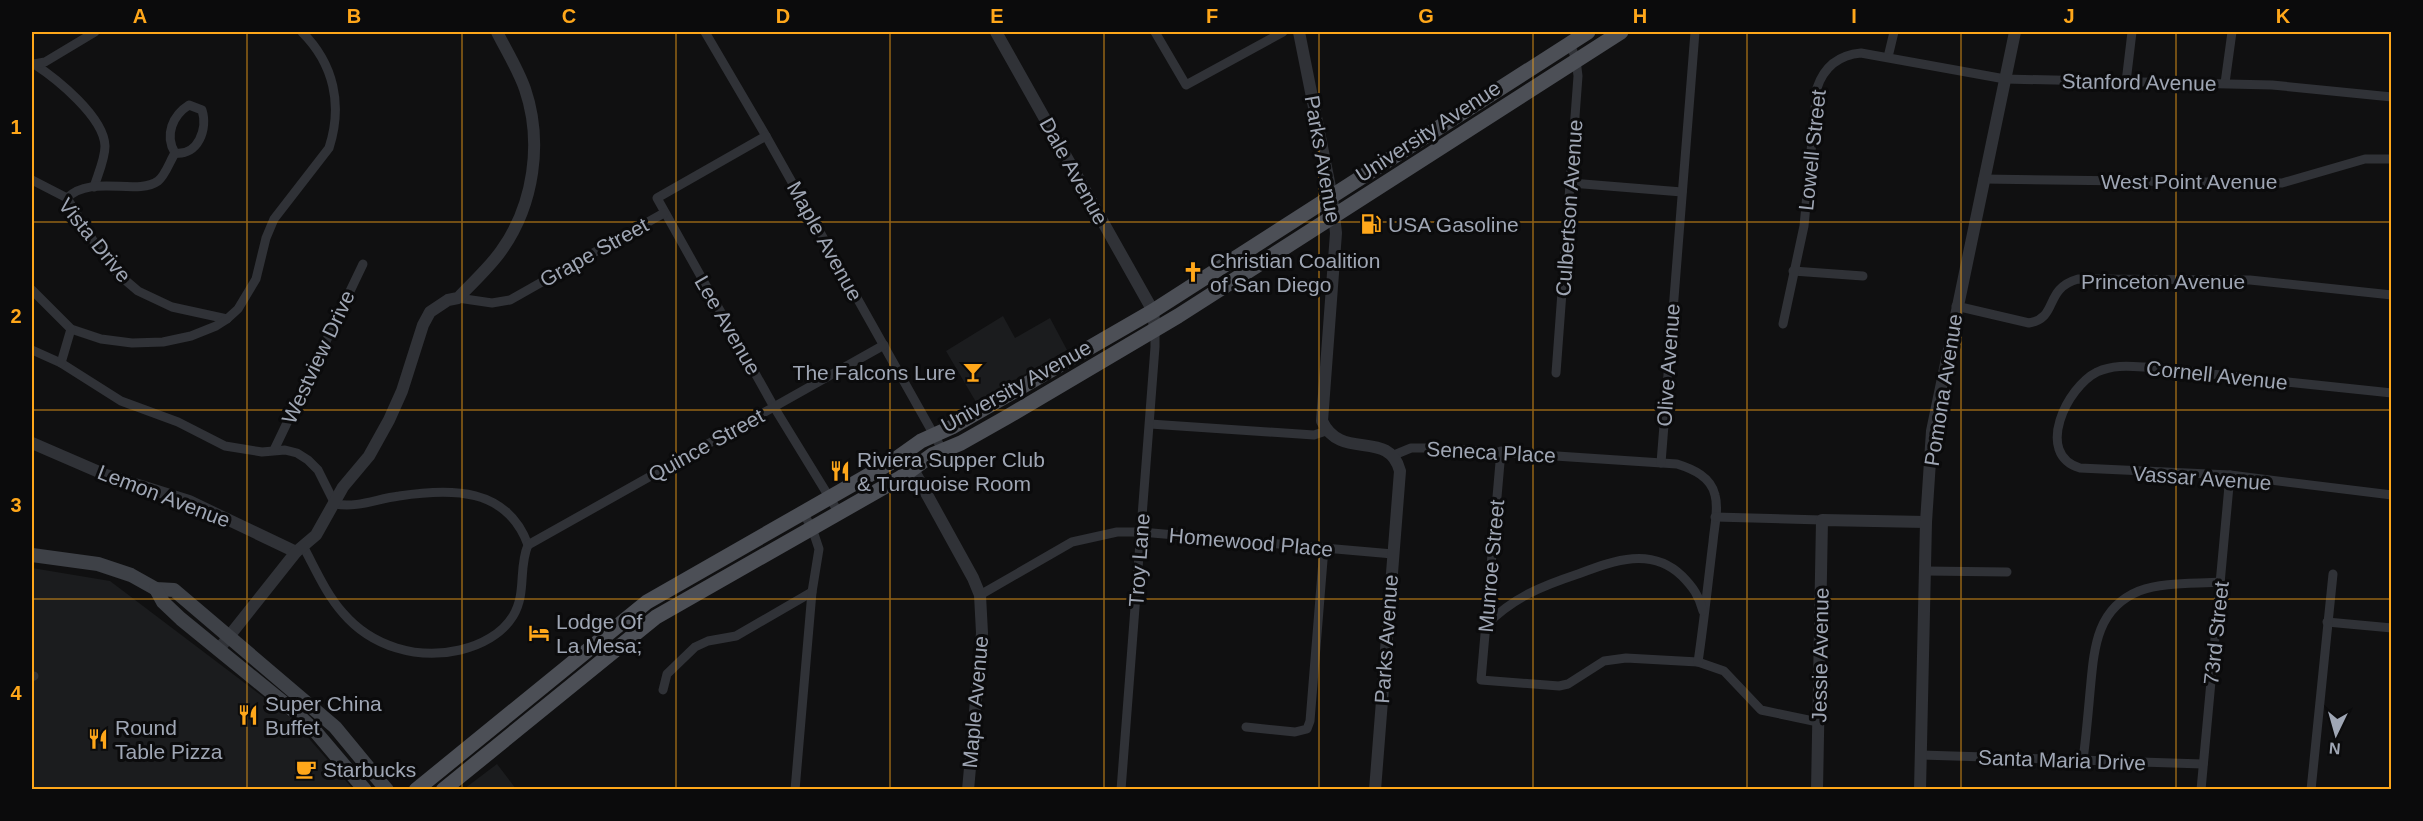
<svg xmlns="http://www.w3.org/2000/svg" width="2423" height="821" font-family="Arial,sans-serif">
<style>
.built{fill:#1b1c1e}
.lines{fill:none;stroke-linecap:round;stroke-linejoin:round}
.minor{stroke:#303237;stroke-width:9}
.tertiary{stroke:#303237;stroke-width:12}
.secondary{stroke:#3e4147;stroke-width:14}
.primary{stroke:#4c4f56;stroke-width:15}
.grid{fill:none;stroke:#ffa71a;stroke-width:1.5;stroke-opacity:0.55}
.labels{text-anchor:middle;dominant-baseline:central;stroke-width:6;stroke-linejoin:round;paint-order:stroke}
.street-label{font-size:21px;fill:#9fa6b4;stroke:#0b0b0c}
.poi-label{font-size:21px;fill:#9fa6b4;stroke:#0b0b0c;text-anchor:start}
.neatline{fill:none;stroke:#ffa71a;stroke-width:2}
.grid-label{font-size:20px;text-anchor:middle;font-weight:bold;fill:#ffa71a}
</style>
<rect width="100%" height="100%" fill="#101011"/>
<!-- built -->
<g class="built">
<polygon points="1003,316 1015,338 1050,318 1067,350 976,402 946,351"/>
<polygon points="32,568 110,581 291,718 353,789 32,789"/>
<polygon points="497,764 516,789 464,789"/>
</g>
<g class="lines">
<!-- minor -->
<g class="minor">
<polyline points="705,32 766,136 943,451"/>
<polyline points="1155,32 1186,85 1283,32"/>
<polyline points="1888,57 1894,32"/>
<path d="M34 64C57 79 104 117 105 146 105 159 98 174 94 187"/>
<polyline points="34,64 45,62 95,32"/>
<polyline points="2126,82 2132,32"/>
<polyline points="2225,83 2232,32"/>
<path d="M189 105 202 110C208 129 198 156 175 153 164 135 173 115 189 105Z"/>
<polyline points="766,136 657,198 774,407 839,513"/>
<polyline points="1983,179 2282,183 2365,159 2392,159"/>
<polyline points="32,180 67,198 94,242 118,274 138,291 172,307 227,319"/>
<polyline points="1571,183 1682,192"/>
<path d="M67 198C91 174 137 196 158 181 165 176 170 161 175 153"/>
<polyline points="1793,271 1863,276"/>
<path d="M32 290 71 329 101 339 132 343 163 342 191 336 216 326 227 319 238 309 256 279 266 238 274 219 329 148C343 105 334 64 302 32"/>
<polyline points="458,298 492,303 510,300 664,213"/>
<path d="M1956 306 2029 323C2059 318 2043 289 2078 279L2250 280 2392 295"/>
<path d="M1783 324 1804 226 1817 88C1824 67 1839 55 1861 53L2005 79 2272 85 2392 97"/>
<path d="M32 350 61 363 121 401 178 422 225 446 262 452 285 450 297 453 308 460 318 470 335 504C358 508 376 499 399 496 451 488 507 487 528 545 518 568 527 593 513 616 502 634 481 645 460 650 418 660 372 647 343 613 326 594 315 568 303 546"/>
<polyline points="61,363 71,329"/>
<polyline points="1556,373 1578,76 1576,60 1570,43"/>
<path d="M2392 393 2144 367C2127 366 2113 365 2097 372 2067 387 2034 454 2080 468L2230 475 2392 495"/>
<polyline points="1150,424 1314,435 1326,431"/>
<polyline points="274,450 363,264"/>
<polyline points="1501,451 1481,680 1559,686 1568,684 1604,661 1626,658 1698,662 1724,671 1761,710 1818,722"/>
<path d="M1394 455 1411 448H1435L1677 464C1693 469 1711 477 1715 495 1719 509 1714 528 1713 542 1708 582 1704 622 1698 662"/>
<polyline points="1661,463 1695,32"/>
<polyline points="1715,517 1822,520"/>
<polyline points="528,545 884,345"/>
<polyline points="1925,571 2007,572"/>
<polyline points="980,595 1072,542 1117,532 1141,532 1393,554"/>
<polyline points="2327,622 2392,628"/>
<path d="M1486 625C1514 597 1542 586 1578 574 1613 561 1651 546 1682 576 1693 587 1699 596 1703 611"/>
<polyline points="32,677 34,676"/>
<polyline points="663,690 667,674 695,647 708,641 736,636 812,592"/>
<polyline points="1246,727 1295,732 1307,729 1310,721 1324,548"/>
<polyline points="1921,755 2203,764"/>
<path d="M2083 760C2086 737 2088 715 2090 692 2094 651 2095 609 2139 591 2164 582 2194 584 2221 582"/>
<polyline points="795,790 812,592 819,549 812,528 803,513"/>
<polyline points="1121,790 1155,347 1155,331"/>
<polyline points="2201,790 2230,475"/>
<polyline points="2311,790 2333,574"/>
</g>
<!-- tertiary -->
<g class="tertiary">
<polyline points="996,32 1153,311 1155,331"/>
<path d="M1299 32 1332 197 1336 233 1322 421C1341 462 1389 428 1400 471L1375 790"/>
<polyline points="32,443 106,475 189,501 296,552"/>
<polyline points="904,453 973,578 980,595 982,633 968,790"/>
<path d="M219 649 296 552 316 535 343 487 369 456 389 420 402 391 423 325 430 312 448 300 458 298C472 283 489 268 501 251 534 205 543 142 525 89 518 69 506 50 497 32"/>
<polyline points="1817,790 1822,520 1926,522"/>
<polyline points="1920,790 1926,522 1932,431 2015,32"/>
</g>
<!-- secondary -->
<g class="secondary">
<polyline points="32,555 98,564 131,575 156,589 174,590 335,727 387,790"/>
<polyline points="156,589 163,602 181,619 295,712 315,731 365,790"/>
</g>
<!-- primary -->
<g class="primary">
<polyline points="416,790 647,602 890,463 921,441 952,427 1153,311 1588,32"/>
<polyline points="443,790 656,617 900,478 932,455 961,443 1007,417 1178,316 1621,32"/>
</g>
</g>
<!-- grid -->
<path class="grid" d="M247 32V790M462 32V790M676 32V790M890 32V790M1104 32V790M1319 32V790M1533 32V790M1747 32V790M1961 32V790M2176 32V790M32 222H2392M32 410H2392M32 599H2392"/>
<!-- icons -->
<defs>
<g id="fuel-bare" transform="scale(1.62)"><path d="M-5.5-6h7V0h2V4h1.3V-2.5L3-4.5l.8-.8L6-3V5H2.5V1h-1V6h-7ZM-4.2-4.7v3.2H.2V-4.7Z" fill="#ffa71a" stroke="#0b0b0c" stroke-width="2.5" paint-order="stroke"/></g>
<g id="church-bare" transform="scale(1.62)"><path d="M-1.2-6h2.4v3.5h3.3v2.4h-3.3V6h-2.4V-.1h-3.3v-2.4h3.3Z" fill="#ffa71a" stroke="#0b0b0c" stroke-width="2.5" paint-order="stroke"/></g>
<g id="bar-bare" transform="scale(1.62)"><path d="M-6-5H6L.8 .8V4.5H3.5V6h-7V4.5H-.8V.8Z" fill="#ffa71a" stroke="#0b0b0c" stroke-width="2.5" paint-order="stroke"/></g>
<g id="restaurant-bare" transform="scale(1.62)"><path d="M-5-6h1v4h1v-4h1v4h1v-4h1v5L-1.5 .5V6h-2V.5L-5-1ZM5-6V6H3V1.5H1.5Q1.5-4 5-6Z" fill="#ffa71a" stroke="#0b0b0c" stroke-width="2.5" paint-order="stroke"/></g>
<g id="hotel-bare" transform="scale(1.62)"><path d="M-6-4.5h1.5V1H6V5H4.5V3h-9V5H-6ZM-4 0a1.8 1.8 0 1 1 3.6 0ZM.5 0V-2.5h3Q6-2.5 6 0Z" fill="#ffa71a" stroke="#0b0b0c" stroke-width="2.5" paint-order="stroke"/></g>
<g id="cafe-bare" transform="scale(1.62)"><path d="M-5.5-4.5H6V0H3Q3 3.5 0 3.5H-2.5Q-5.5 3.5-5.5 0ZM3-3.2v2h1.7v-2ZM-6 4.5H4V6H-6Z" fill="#ffa71a" stroke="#0b0b0c" stroke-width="2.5" paint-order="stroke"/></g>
</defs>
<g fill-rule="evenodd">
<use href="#fuel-bare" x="1371" y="224"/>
<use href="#church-bare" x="1193" y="272"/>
<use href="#bar-bare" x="973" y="372"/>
<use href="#restaurant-bare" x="840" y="471"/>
<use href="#hotel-bare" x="539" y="633"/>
<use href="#restaurant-bare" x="248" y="715"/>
<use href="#restaurant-bare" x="98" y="739"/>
<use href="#cafe-bare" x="306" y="769"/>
</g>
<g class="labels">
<!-- street labels -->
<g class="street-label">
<text transform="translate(2139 82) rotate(1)">Stanford Avenue</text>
<text transform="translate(1428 131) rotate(-33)">University Avenue</text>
<text transform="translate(1812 150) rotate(-84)">Lowell Street</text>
<text transform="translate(1323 159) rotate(80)">Parks Avenue</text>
<text transform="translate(1074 171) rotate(61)">Dale Avenue</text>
<text x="2189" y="181">West Point Avenue</text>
<text transform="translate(1569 208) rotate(-86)">Culbertson Avenue</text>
<text transform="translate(95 240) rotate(51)">Vista Drive</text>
<text transform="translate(825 241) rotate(61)">Maple Avenue</text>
<text transform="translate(594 252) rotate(-29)">Grape Street</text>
<text x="2163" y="281">Princeton Avenue</text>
<text transform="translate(728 325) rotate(60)">Lee Avenue</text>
<text transform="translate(318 357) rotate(-65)">Westview Drive</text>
<text transform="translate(1668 365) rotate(-86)">Olive Avenue</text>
<text transform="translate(2217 375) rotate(6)">Cornell Avenue</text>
<text transform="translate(1016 386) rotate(-29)">University Avenue</text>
<text transform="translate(1943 390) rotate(-81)">Pomona Avenue</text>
<text transform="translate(706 445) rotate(-29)">Quince Street</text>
<text transform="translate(1491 452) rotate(3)">Seneca Place</text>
<text transform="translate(2202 478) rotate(4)">Vassar Avenue</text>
<text transform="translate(164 496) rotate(21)">Lemon Avenue</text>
<text transform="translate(1251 542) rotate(5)">Homewood Place</text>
<text transform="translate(1139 560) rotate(-86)">Troy Lane</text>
<text transform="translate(1491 566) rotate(-85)">Munroe Street</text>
<text transform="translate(2216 633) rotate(-84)">73rd Street</text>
<text transform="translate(1386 639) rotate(-86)">Parks Avenue</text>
<text transform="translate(1820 655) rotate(-89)">Jessie Avenue</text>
<text transform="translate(975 702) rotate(-85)">Maple Avenue</text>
<text transform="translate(2062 760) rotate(2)">Santa Maria Drive</text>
</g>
<!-- poi labels -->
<g class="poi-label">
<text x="1388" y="224">USA Gasoline</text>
<text x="1210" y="260">Christian Coalition<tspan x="1210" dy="24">of San Diego</tspan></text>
<text x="956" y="372" text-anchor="end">The Falcons Lure</text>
<text x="857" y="459">Riviera Supper Club<tspan x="857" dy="24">&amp; Turquoise Room</tspan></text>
<text x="556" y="621">Lodge Of<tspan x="556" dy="24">La Mesa;</tspan></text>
<text x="265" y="703">Super China<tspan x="265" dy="24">Buffet</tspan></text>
<text x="115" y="727">Round<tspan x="115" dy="24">Table Pizza</tspan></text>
<text x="323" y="769">Starbucks</text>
</g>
</g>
<!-- border -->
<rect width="2423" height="821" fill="none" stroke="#0b0b0c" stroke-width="66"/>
<!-- north arrow -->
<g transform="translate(2336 734) rotate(185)" stroke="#0b0b0c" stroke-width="4.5" paint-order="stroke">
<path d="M0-4.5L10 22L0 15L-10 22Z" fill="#9fa6b4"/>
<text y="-9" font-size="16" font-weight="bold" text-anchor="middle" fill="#9fa6b4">N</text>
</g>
<rect x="33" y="33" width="2357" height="755" class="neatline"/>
<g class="grid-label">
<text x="140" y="23">A</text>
<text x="354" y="23">B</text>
<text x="569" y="23">C</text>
<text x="783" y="23">D</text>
<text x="997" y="23">E</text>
<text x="1212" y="23">F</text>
<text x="1426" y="23">G</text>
<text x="1640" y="23">H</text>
<text x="1854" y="23">I</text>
<text x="2069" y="23">J</text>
<text x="2283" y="23">K</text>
<text x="16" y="134">1</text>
<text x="16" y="323">2</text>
<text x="16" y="512">3</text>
<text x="16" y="700">4</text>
</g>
</svg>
